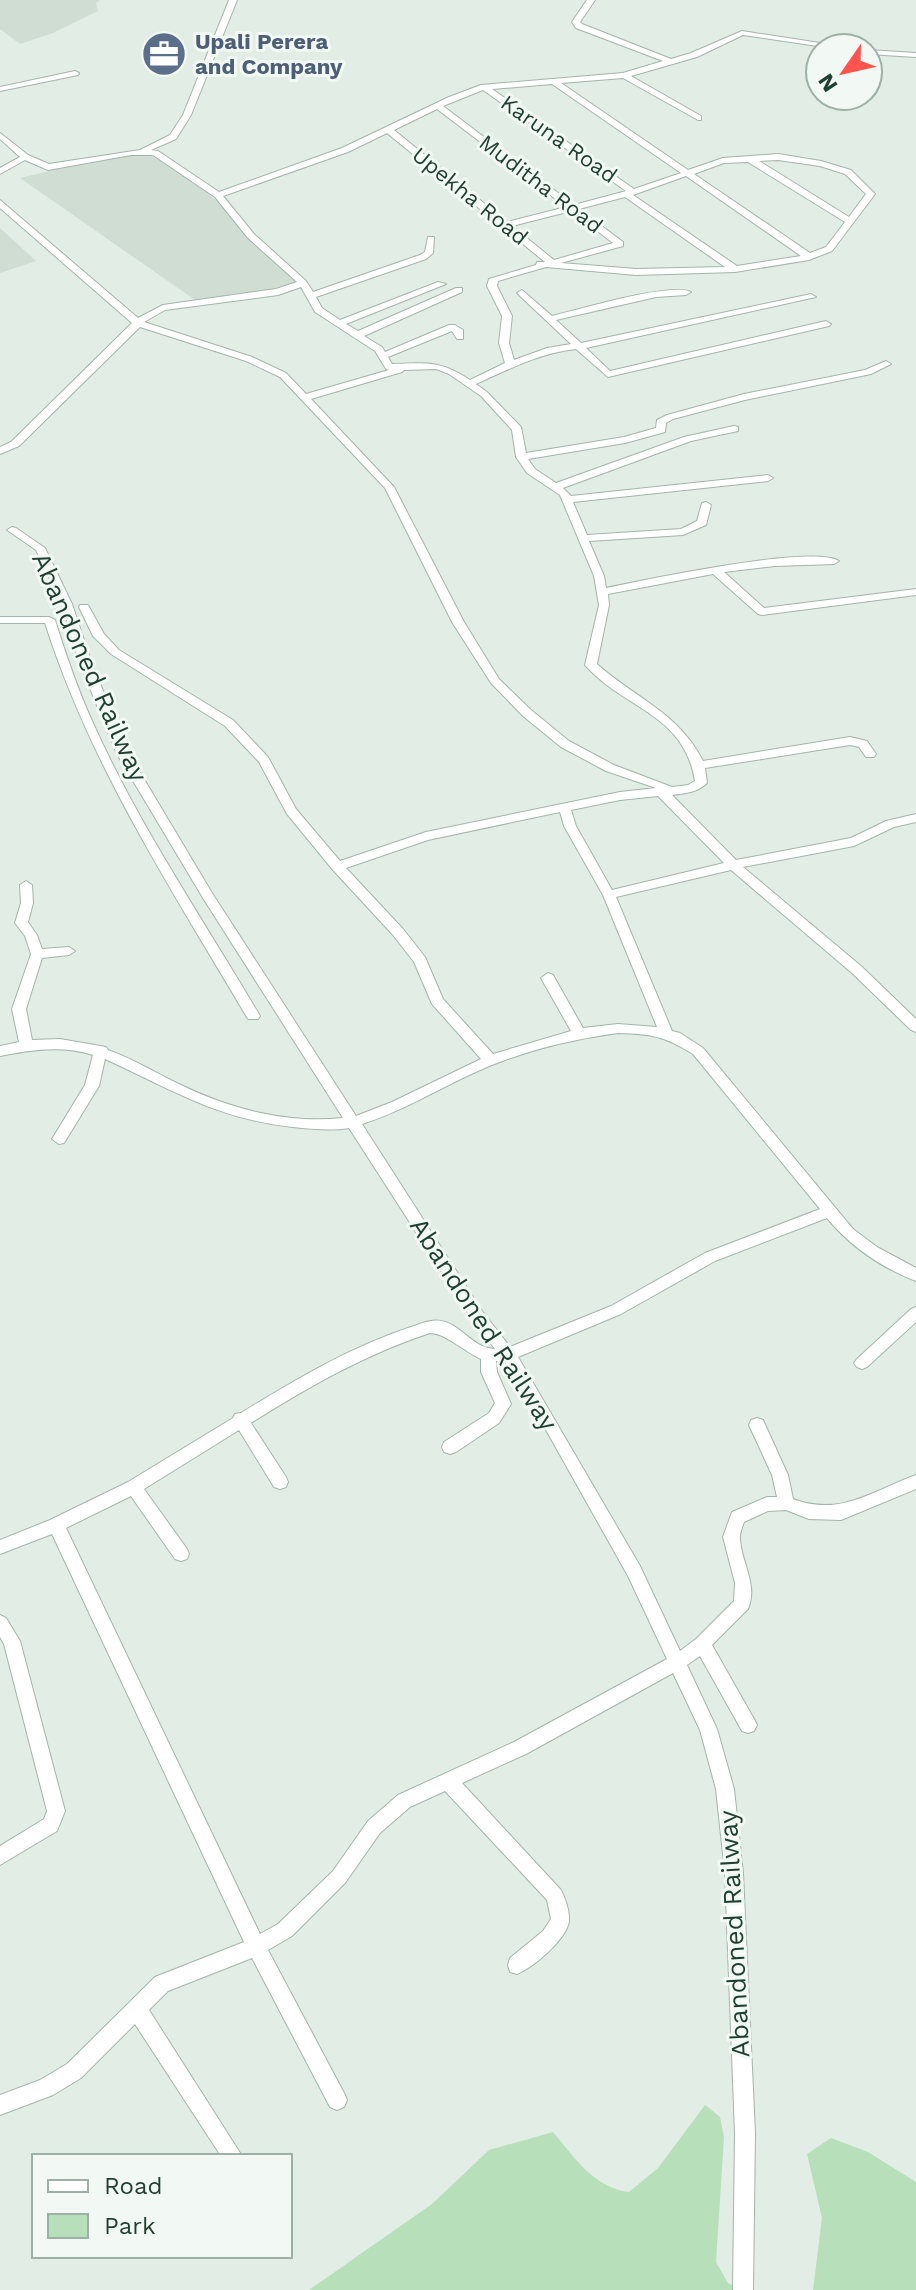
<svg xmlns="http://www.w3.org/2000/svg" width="916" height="2290" font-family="'Work Sans',sans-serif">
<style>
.built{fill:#cfddd3}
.green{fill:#b7e0ba}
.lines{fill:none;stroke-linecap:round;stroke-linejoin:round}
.minor-casing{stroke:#a3b5ab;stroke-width:2}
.minor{fill:#fff;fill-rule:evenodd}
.labels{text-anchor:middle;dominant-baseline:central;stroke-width:6;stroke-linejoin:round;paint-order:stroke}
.far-service-label{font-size:22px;font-weight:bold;fill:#4e5e75;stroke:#f2f9f4;text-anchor:start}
.far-street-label{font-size:22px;fill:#1f3f30;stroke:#f2f9f4}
.street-label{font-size:26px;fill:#1f3f30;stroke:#f2f9f4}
</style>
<rect width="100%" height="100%" fill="#e1ede5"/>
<!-- built -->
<g class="built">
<polygon points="0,0 100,0 96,3 98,11 53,33 20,44 0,29"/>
<polygon points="130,152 155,153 188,174 300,281 269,292 232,294 198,302 20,178"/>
<polygon points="0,228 36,261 0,273"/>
</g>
<!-- green -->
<g class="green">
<path d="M705 2105 720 2117 724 2137 716 2262 728 2283 741 2290H309L432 2204 489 2150 553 2132C575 2158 594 2188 629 2192L658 2168Z"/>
<polygon points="831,2138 868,2152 916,2182 916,2290 813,2290 822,2218 807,2154"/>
</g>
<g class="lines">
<!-- minor casing -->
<g class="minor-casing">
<g id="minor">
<path d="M229 0H237L191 115 176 139 151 150 158 151 219 192 342 148 449 97 481 85 623 73 663 61 576 28 572 22 587 0H595L580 22 582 24 671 59 691 53 742 31 852 48H831L743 35 697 57 631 76 701 116V120H698L623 78 561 83 688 170 723 158 778 154 821 161 851 170 875 194 832 251 809 260 735 272 636 275 546 267 498 281 497 286 512 316 509 343 514 360 547 348 571 344 519 295 517 293 522 290 552 316C578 310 670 282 691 292L686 295 656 297 556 320 581 343 811 294 816 297 586 348 610 371 826 321 831 324 829 326 608 377 576 349C540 353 509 369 476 384L487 392 521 427 526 453 624 437 656 428 657 420 667 415 744 394 865 370 886 361 891 364 871 374 745 400 673 419 666 423 665 432 625 443 528 459 535 469 556 483 684 437 734 426 738 427V431L691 441 563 488 571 496 768 475 773 478 768 481 573 502 587 535 681 529 697 521 702 503 706 502 711 505 706 525 683 535 589 541 604 576 606 588C645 580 812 544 839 561L834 564 775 566 724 572 764 608 916 589V595L762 615 758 614 713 574 608 594 609 605 597 664C635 698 679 713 703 761L850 737 867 741 876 754 874 757H866L859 747 850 745 705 768 707 783C697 793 685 793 672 795L736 860 851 838 886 821 916 814V822L894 827 854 846 743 867 861 966 916 1019V1032L911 1030 852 973 731 870 616 897 672 1031 680 1033 703 1048 853 1229 877 1247 916 1268V1281C882 1268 850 1246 827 1218L715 1261 621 1314 518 1357 640 1566 680 1651 696 1639 734 1601 735 1583 723 1537 732 1512 767 1497H777L772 1475 749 1425 751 1420 757 1418 763 1420 788 1475 793 1499C841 1517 872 1491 916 1475V1489L841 1520 809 1519 786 1510 768 1511 744 1522C742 1528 739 1534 740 1540 742 1564 758 1585 748 1609L712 1645 754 1719 757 1725 754 1731 748 1733 742 1731 700 1656 687 1665 717 1729 734 1789 743 1873 755 2133 753 2290H733L735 2133 725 1873 716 1789 700 1730 673 1673 526 1754 462 1783 561 1890C565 1898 570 1912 569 1921 567 1939 534 1967 517 1974L510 1972 508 1965 510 1958 543 1931 551 1919 547 1900 445 1791 410 1807 380 1833 345 1883 292 1936 268 1950 344 2093 347 2100 344 2107 337 2110 330 2107 252 1958 168 1991 149 2010 242 2156H221L135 2024 81 2078 53 2095 0 2115V2095L40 2080 67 2064 155 1977 244 1942 52 1534 0 1554V1540L50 1520 128 1482 233 1418 235 1414 241 1413C295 1380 350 1347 411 1327 420 1324 431 1319 441 1321 461 1324 472 1348 495 1349L472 1319 349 1128C331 1131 312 1129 293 1127 217 1119 173 1090 105 1059L99 1086 64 1143 59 1144 52 1139 85 1085 93 1055C62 1045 31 1050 0 1056V1046L19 1042 12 1009 31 954 25 936 15 923 21 903 20 885 26 881 32 885 33 903 28 922 37 935 42 949 69 947 75 951 69 955 42 958 26 1009 32 1040 60 1039 106 1047 108 1050C133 1059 156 1073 181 1085 230 1109 288 1124 343 1118L203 898 117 754 80 664 62 604 36 550 7 530 12 527 16 528 45 548 72 604 92 664 129 754 212 893 356 1116 392 1102 481 1059 432 1004 414 962 393 935 333 870 287 814 259 762 225 726 111 654 93 636 79 607 80 605H88L104 634 119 650 233 720 268 757 296 809 340 861 426 832 620 792 656 788 606 771 561 747 523 716 491 683 452 622 385 488 280 377 246 361 140 327 19 446 0 454V447L11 442 132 323 0 208V200L138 318 163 305 276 289 297 282 248 238 215 197 153 155H131L48 170 25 160 0 174V168L20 157 0 139V133L28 155 49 164 140 150 170 135 183 115ZM552 84 681 173 634 189 492 89ZM483 90 626 191 574 205 443 106ZM437 109 566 207 507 222 394 130ZM387 133 545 262H537L536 265 489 279 487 286 502 316 499 343 505 363 470 380C440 360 426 363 392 364L388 357 452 331 457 339H463V330L455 325H449L385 352 382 347 364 336 462 292V288H456L358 331 346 324 446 284 438 282 340 320 322 308 316 297 426 259 433 253 434 237H428L425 252 420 255 313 292 306 281 254 234 223 196 348 152ZM778 160 820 166 845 174 866 194 849 217 759 161ZM748 162 845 222 826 247 810 253 694 174 724 163ZM686 176 801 256 737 266 633 195ZM625 197 725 267 636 269 561 263 623 246V242L579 209ZM571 211 613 243 554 260 512 226ZM301 287 315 312 375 351 386 369 389 370 306 394 286 373 252 357 144 322 165 310 278 295ZM436 369 449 374 481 396 512 430 516 457 527 473 560 495 594 576 599 605 585 665C625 710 684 713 695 781L688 785 672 787 614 765 569 741 531 710 499 679 464 622 394 487 311 399 402 372 404 370ZM658 796 724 863 612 890 576 826 571 810 620 800ZM560 812 564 826 603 895 657 1027 618 1024 583 1028 553 975 548 973 541 978 571 1031 493 1054 443 999 425 957 403 929 346 868 428 840ZM618 1033C652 1034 664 1036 693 1054L820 1209 705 1253 611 1306 510 1347 482 1311 362 1124C400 1112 433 1092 469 1075 516 1053 566 1040 618 1033ZM430 1333C445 1333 465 1352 481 1359V1372L495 1403 489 1413 444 1442 442 1447 444 1452 450 1454 456 1452 499 1423 511 1404 497 1372 496 1361H504L514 1373 628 1576 667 1659 514 1742 398 1795 368 1821 333 1871 278 1924 260 1934 66 1528 131 1496 175 1559 181 1561 187 1559 189 1554 187 1549 144 1489 239 1430 274 1487 280 1489 286 1487 288 1482 286 1477 251 1423C308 1387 366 1354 430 1333Z"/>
<polygon points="868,50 916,53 916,57 868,54"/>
<polygon points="75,71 79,73 78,75 0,91 0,87"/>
<path d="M0 617H49L55 620C66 655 78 690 93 723 139 826 203 919 260 1016L258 1019H248C172 890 91 767 45 623H0Z"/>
<polygon points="916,1307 916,1322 867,1367 862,1369 857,1367 854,1363 857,1359 911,1309"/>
<polygon points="0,1615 6,1618 20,1641 65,1811 57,1831 0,1865 0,1846 44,1819 47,1811 4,1644 0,1637"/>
</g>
</g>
<!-- minor -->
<use href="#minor" class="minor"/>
</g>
<!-- icons -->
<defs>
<g id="office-disc" transform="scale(2.3)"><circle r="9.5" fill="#5c6f8a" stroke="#f2f9f4"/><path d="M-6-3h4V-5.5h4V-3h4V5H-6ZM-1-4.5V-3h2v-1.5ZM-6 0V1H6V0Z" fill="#fff"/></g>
</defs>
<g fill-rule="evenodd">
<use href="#office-disc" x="164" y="54"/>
</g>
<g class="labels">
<!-- far-service labels -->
<g class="far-service-label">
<text x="195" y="41">Upali Perera<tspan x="195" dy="25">and Company</tspan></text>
</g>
<!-- far-street labels -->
<g class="far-street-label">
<text transform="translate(559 139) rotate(35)">Karuna Road</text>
<text transform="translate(541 184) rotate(37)">Muditha Road</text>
<text transform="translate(470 196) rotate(39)">Upekha Road</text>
</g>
<!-- street labels -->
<g class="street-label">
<text transform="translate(90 667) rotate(66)">Abandoned Railway</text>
<text transform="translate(484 1324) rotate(57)">Abandoned Railway</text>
<text transform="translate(734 1934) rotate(-93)">Abandoned Railway</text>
</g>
</g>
<!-- legend -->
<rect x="32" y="2154" width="260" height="104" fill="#f2f9f4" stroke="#9eafa6" stroke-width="2"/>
<rect x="48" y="2180" width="40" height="12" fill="#ffffff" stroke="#9eafa6" stroke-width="2"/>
<text x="104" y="2194" font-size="24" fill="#1f3f30">Road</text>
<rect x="48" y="2214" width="40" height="24" fill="#b7e0ba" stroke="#9eafa6" stroke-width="2"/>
<text x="104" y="2234" font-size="24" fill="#1f3f30">Park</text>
<!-- north arrow -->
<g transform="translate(844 72) rotate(236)"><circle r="38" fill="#f2f9f4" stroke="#9eafa6" stroke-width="2"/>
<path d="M0-6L14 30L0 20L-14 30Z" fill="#fe544d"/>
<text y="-12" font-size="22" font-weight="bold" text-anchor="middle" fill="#1f3f30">N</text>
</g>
</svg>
